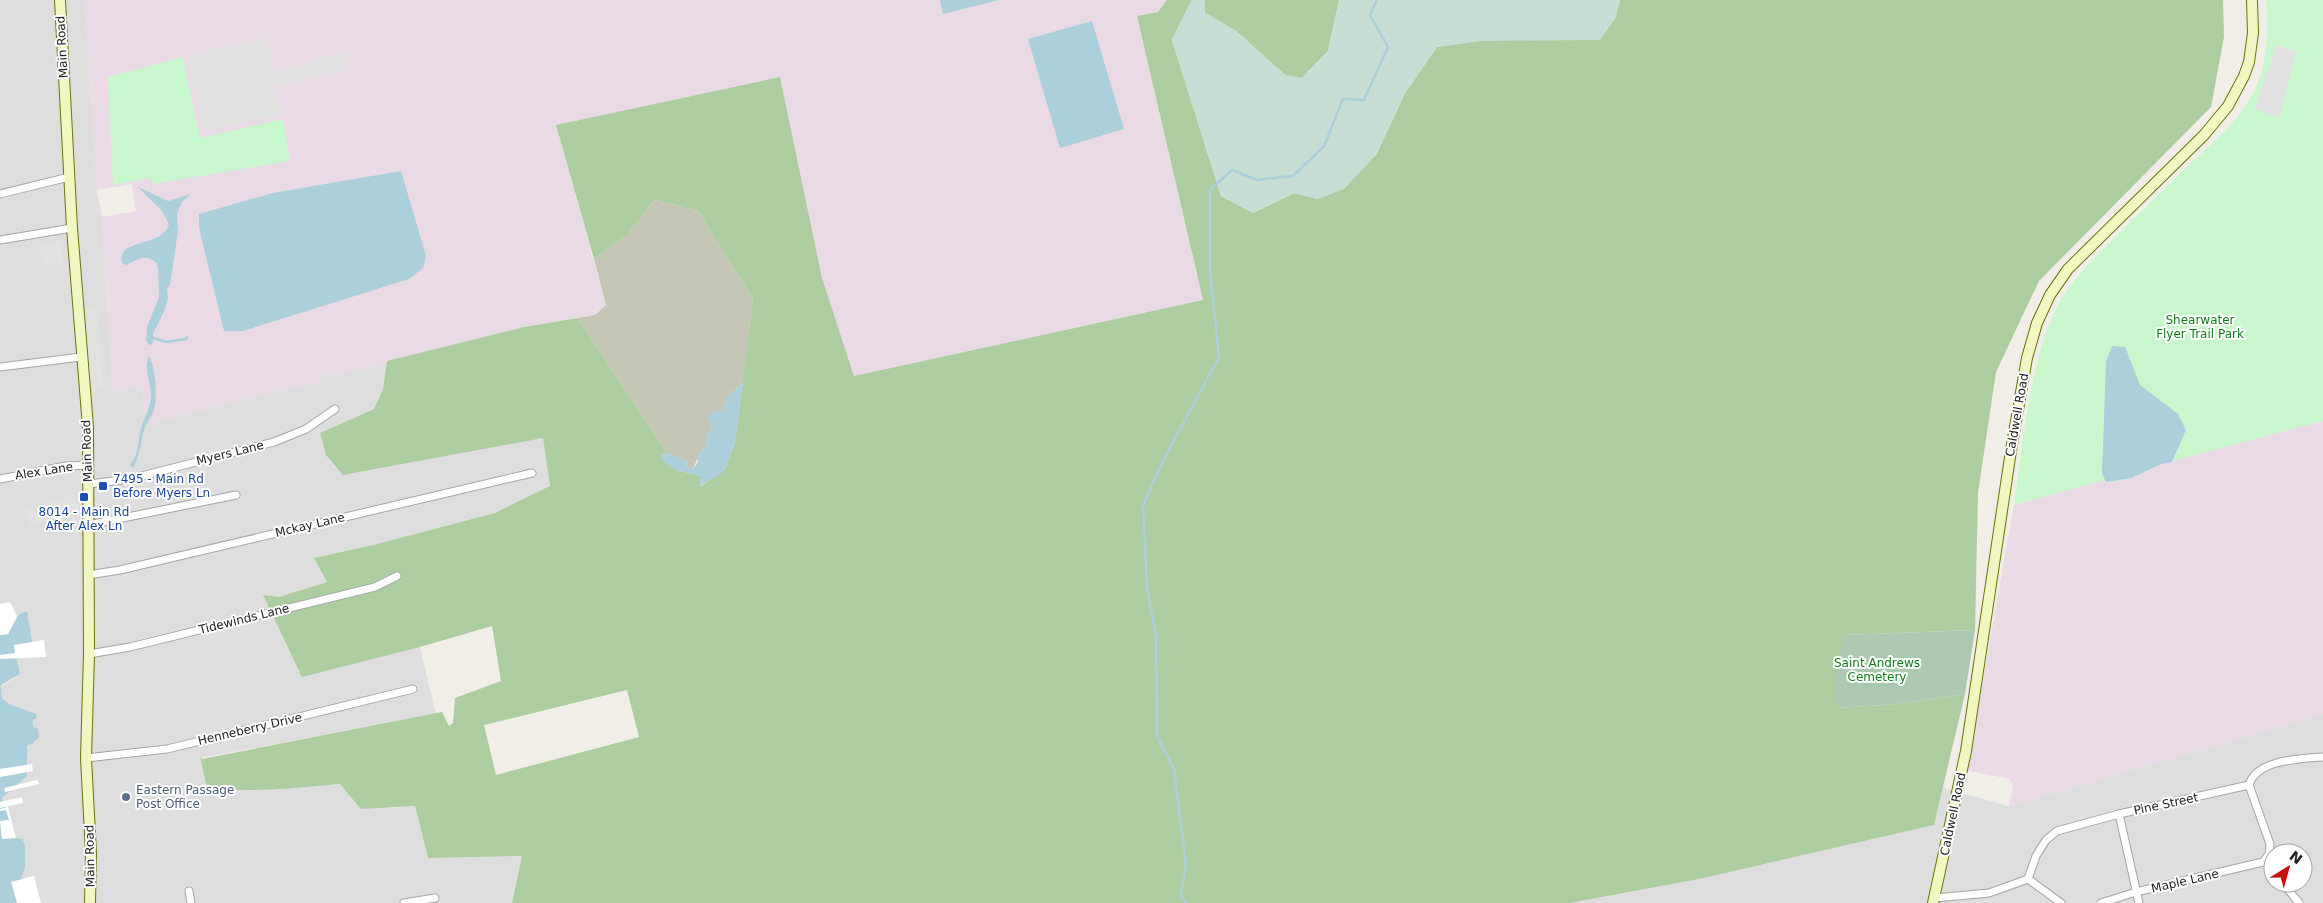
<svg xmlns="http://www.w3.org/2000/svg" width="2323" height="903" font-family="'DejaVu Sans',sans-serif">
<style>
.residential{fill:#dfdede;fill-rule:evenodd}
.industrial{fill:#e9dae6}
.construction{fill:#c4c5b4}
.forest{fill:#accd9f;fill-rule:evenodd}
.wetland{fill:#c6ded3}
.cemetery{fill:#abc8b0}
.park{fill:#c9f7cd}
.parking{fill:#e1e1e1}
.water{fill:#abcfdb}
.pier{fill:#fff}
.lines{fill:none;stroke-linecap:round;stroke-linejoin:round}
.stream{stroke:#abcfdb;stroke-width:2.5}
.street-casing{stroke:#a5a5a5;stroke-width:9}
.secondary-casing{stroke:#66740c;stroke-width:12}
.street{stroke:#fff;stroke-width:7}
.secondary{stroke:#f2f6c0;stroke-width:10}
.transit-dot{fill:#1a4fb4;stroke:#fff;stroke-width:2}
.service-dot{fill:#5c6f8a;stroke:#fff;stroke-width:2}
.labels{text-anchor:middle;dominant-baseline:central;stroke-width:4;stroke-linejoin:round;paint-order:stroke}
.street-label{font-size:12px;fill:#212121;stroke:#fff}
.park-label{font-size:12px;fill:#137b1e;stroke:#fff}
.transit-label{font-size:12px;fill:#164399;stroke:#fff;text-anchor:start}
.service-label{font-size:12px;fill:#4e5e75;stroke:#fff;text-anchor:start}
</style>
<rect width="100%" height="100%" fill="#f1eee8"/>
<!-- residential -->
<g class="residential">
<polygon points="0,0 85,0 97,190 102,217 113,393 142,385 145,411 151,423 286,388 296,388 318,381 326,374 341,374 387,361 383,389 374,409 320,433 343,475 543,437 550,486 541,492 495,513 373,545 314,558 327,582 279,597 263,596 371,659 420,647 436,714 200,758 244,790 340,784 392,808 415,806 428,858 522,856 512,903 28,903 21,880 25,867 25,845 16,838 2,798 27,776 27,745 33,728 33,720 36,718 35,714 9,704 2,698 1,685 6,684 20,674 14,645 17,616 0,635"/>
<path d="M2323 714V903H1570L1699 879 1934 825 1943 788 2009 806ZM2273 853H2303V883H2273Z"/>
</g>
<!-- industrial -->
<g class="industrial">
<polygon points="85,0 1167,0 1159,12 1137,16 1203,300 854,376 822,278 780,77 556,125 606,305 595,315 524,327 341,374 326,374 318,381 296,388 286,388 151,423 145,411 142,385 113,393 102,217 136,211 132,184 97,190"/>
<polygon points="2323,421 2323,714 2009,806 2013,786 2010,779 1967,771 2014,505 2105,480 2107,482 2132,478 2161,464"/>
</g>
<!-- construction -->
<polygon class="construction" points="654,200 698,211 753,299 743,382 728,396 723,411 712,412 712,425 706,437 707,445 702,450 693,468 688,467 687,461 667,453 578,318 595,315 606,305 594,259 627,235"/>
<!-- forest -->
<g class="forest">
<path d="M1167 0H1192L1172 40 1221 196 1253 213 1294 193 1318 199 1376 155 1405 93 1437 47 1615 19 1620 0H2223L2224 37 2211 107 2039 281 1996 372 1978 493 1975 630 1844 635 1837 708 1896 704 1965 694 1934 825 1699 879 1570 903H512L522 856 428 858 415 806 361 809 340 784C313 786 226 797 206 783L200 757 202 759 442 712 449 726 453 723 455 698 501 681 492 626 420 647 302 677 263 595 279 597 327 582 314 558 373 545 495 513 550 486 543 438 343 475 326 455 320 433 374 409 383 389 387 361 524 327 578 318 667 453 662 455 679 471 702 476 701 486 725 469 735 443 753 299 698 211 654 200 627 235 594 259 556 125 780 77 822 278 854 376 1203 300 1137 16 1158 12ZM627 690 639 737 496 775 484 725Z"/>
<polygon points="1205,0 1339,0 1328,51 1302,78 1286,76 1236,31 1205,13"/>
</g>
<!-- wetland -->
<polygon class="wetland" points="1192,0 1205,0 1205,13 1236,31 1286,75 1302,78 1328,51 1339,0 1620,0 1615,19 1600,40 1481,41 1437,47 1405,93 1376,155 1344,189 1318,199 1294,193 1253,213 1221,196 1172,40"/>
<!-- cemetery -->
<polygon class="cemetery" points="1975,630 1965,694 1896,704 1837,708 1833,688 1844,635"/>
<!-- park -->
<g class="park">
<path d="M2266 0H2323V421L2161 464 2132 478 2106 482 2105 480 2014 505C2023 444 2030 353 2061 300 2078 272 2103 249 2126 226 2148 205 2169 184 2191 163 2216 140 2245 115 2258 82 2268 56 2268 27 2266 0Z"/>
<polygon points="183,57 200,138 283,119 290,161 153,184 152,178 113,185 108,77"/>
</g>
<!-- parking -->
<g class="parking">
<polygon points="266,37 275,73 344,52 349,69 276,86 283,114 204,133 187,56"/>
<polygon points="2275,45 2296,51 2280,118 2255,109 2266,72 2269,71"/>
<polygon points="61,241 63,264 44,265 39,245"/>
<polygon points="97,308 103,387 91,392 84,309"/>
<polygon points="75,494 80,513 30,527 24,508"/>
</g>
<!-- water -->
<g class="water">
<polygon points="940,0 999,0 943,14"/>
<polygon points="1092,21 1124,129 1060,148 1028,39"/>
<polygon points="401,171 426,256 423,268 409,279 243,331 224,331 199,228 199,214 273,193"/>
<path d="M138 187 168 201 191 194 182 202 177 214 178 231 170 285 167 288 168 298 165 309 153 334 154 338 152 344 149 345 146 341 147 327 159 297 158 268 156 262 149 258H141L126 265 122 263C115 238 163 248 169 224L162 211Z"/>
<polygon points="2112,346 2125,347 2140,385 2178,414 2186,430 2172,462 2161,464 2132,478 2106,482 2102,474 2106,362"/>
<path d="M149 356C156 370 158 399 153 413 151 418 147 422 145 427 140 442 141 453 133 468L130 466C140 450 137 445 141 429 144 418 151 407 151 395 151 381 143 370 149 356Z"/>
<polygon points="743,382 735,443 725,469 721,474 699,486 701,476 679,471 661,460 662,455 667,453 687,461 688,467 694,468 698,462 698,454 707,445 706,437 712,425 707,418 712,412 723,410 728,396"/>
<polygon points="27,611 32,642 14,645 20,674 1,685 2,698 9,704 36,714 37,718 33,720 33,727 38,728 39,737 32,744 27,745 27,776 2,798 16,838 22,839 25,845 25,867 21,880 28,903 0,903 0,635 8,634 19,614"/>
</g>
<!-- pier -->
<g class="pier">
<polygon points="10,602 17,616 8,634 0,635 0,604"/>
<polygon points="44,640 46,657 0,659 0,655 15,653 14,645"/>
<polygon points="32,764 33,771 0,777 0,769"/>
<polygon points="37,780 39,784 5,792 4,788"/>
<polygon points="22,797 23,803 0,808 0,802"/>
<polygon points="8,807 16,838 2,839 0,821 9,820 6,810 0,811 0,809"/>
<polygon points="34,876 41,903 17,903 11,882"/>
</g>
<g class="lines">
<!-- stream -->
<g class="stream">
<polyline points="154,338 166,342 186,339 187,337"/>
<polyline points="1186,903 1181,896 1186,865 1174,769 1157,736 1156,637 1147,588 1143,505 1163,461 1219,357 1210,271 1210,190 1232,170 1257,180 1293,176 1324,146 1343,99 1364,100 1388,47 1370,15 1377,0"/>
</g>
<!-- street casing -->
<g class="street-casing">
<g id="street">
<polyline points="0,194 69,177"/>
<polyline points="0,240 72,228"/>
<polyline points="0,367 81,357"/>
<polyline points="0,479 66,466 89,465"/>
<polyline points="89,484 130,479 274,442 306,429 335,409"/>
<polyline points="88,525 236,495"/>
<polyline points="88,575 120,570 532,473"/>
<polyline points="89,654 130,647 375,587 397,576"/>
<polyline points="86,758 167,749 413,689"/>
<path d="M2249 785C2257 759 2300 759 2323 757"/>
<polyline points="2119,814 2139,903"/>
<polyline points="2268,857 2273,867"/>
<polyline points="2028,879 2036,856 2046,840 2057,831 2119,814 2249,785"/>
<polyline points="2028,879 2061,903"/>
<polyline points="2283,883 2299,903"/>
<polyline points="189,891 191,903"/>
<polyline points="1935,898 1989,893 2028,879"/>
<polyline points="404,903 435,898"/>
<polyline points="2101,903 2136,892 2263,862 2269,854 2270,844 2249,785"/>
</g>
</g>
<!-- secondary casing -->
<g class="secondary-casing">
<g id="secondary">
<polyline points="60,0 72,228 88,427 89,654 86,758 91,853 90,903"/>
<polyline points="1933,903 1966,751 2012,444 2027,358 2037,323 2050,295 2068,269 2204,135 2228,106 2244,76 2249,62 2253,33 2252,0"/>
</g>
</g>
<!-- street -->
<use href="#street" class="street"/>
<!-- secondary -->
<use href="#secondary" class="secondary"/>
</g>
<!-- markers -->
<g class="transit-dot">
<rect x="98" y="481" width="10" height="10" rx="2.5"/>
<rect x="79" y="492" width="10" height="10" rx="2.5"/>
</g>
<circle class="service-dot" cx="126" cy="797" r="5"/>
<g class="labels">
<!-- street labels -->
<g class="street-label">
<text transform="translate(62 47) rotate(-93)">Main Road</text>
<text transform="translate(2017 415) rotate(-80)">Caldwell Road</text>
<text transform="translate(87 451) rotate(-92)">Main Road</text>
<text transform="translate(230 453) rotate(-14)">Myers Lane</text>
<text transform="translate(44 471) rotate(-9)">Alex Lane</text>
<text transform="translate(310 525) rotate(-13)">Mckay Lane</text>
<text transform="translate(244 619) rotate(-14)">Tidewinds Lane</text>
<text transform="translate(250 729) rotate(-13)">Henneberry Drive</text>
<text transform="translate(2166 804) rotate(-12)">Pine Street</text>
<text transform="translate(1953 814) rotate(-78)">Caldwell Road</text>
<text transform="translate(90 856) rotate(-91)">Main Road</text>
<text transform="translate(2185 881) rotate(-13)">Maple Lane</text>
</g>
<!-- park labels -->
<g class="park-label">
<text x="2200" y="320">Shearwater<tspan x="2200" dy="14">Flyer Trail Park</tspan></text>
<text x="1877" y="663">Saint Andrews<tspan x="1877" dy="14">Cemetery</tspan></text>
</g>
<!-- transit labels -->
<g class="transit-label">
<text x="113" y="479">7495 - Main Rd<tspan x="113" dy="14">Before Myers Ln</tspan></text>
<text x="84" y="512" text-anchor="middle">8014 - Main Rd<tspan x="84" dy="14">After Alex Ln</tspan></text>
</g>
<!-- service labels -->
<g class="service-label">
<text x="136" y="790">Eastern Passage<tspan x="136" dy="14">Post Office</tspan></text>
</g>
</g>
<!-- north arrow -->
<g transform="translate(2288 868) rotate(37)"><circle r="24" fill="#ffffff" stroke="#a6a6a6"/>
<path d="M0-4L9 19L0 12L-9 19Z" fill="#c5100d"/>
<text y="-8" font-size="14" font-weight="bold" text-anchor="middle" fill="#212121">N</text>
</g>
</svg>
